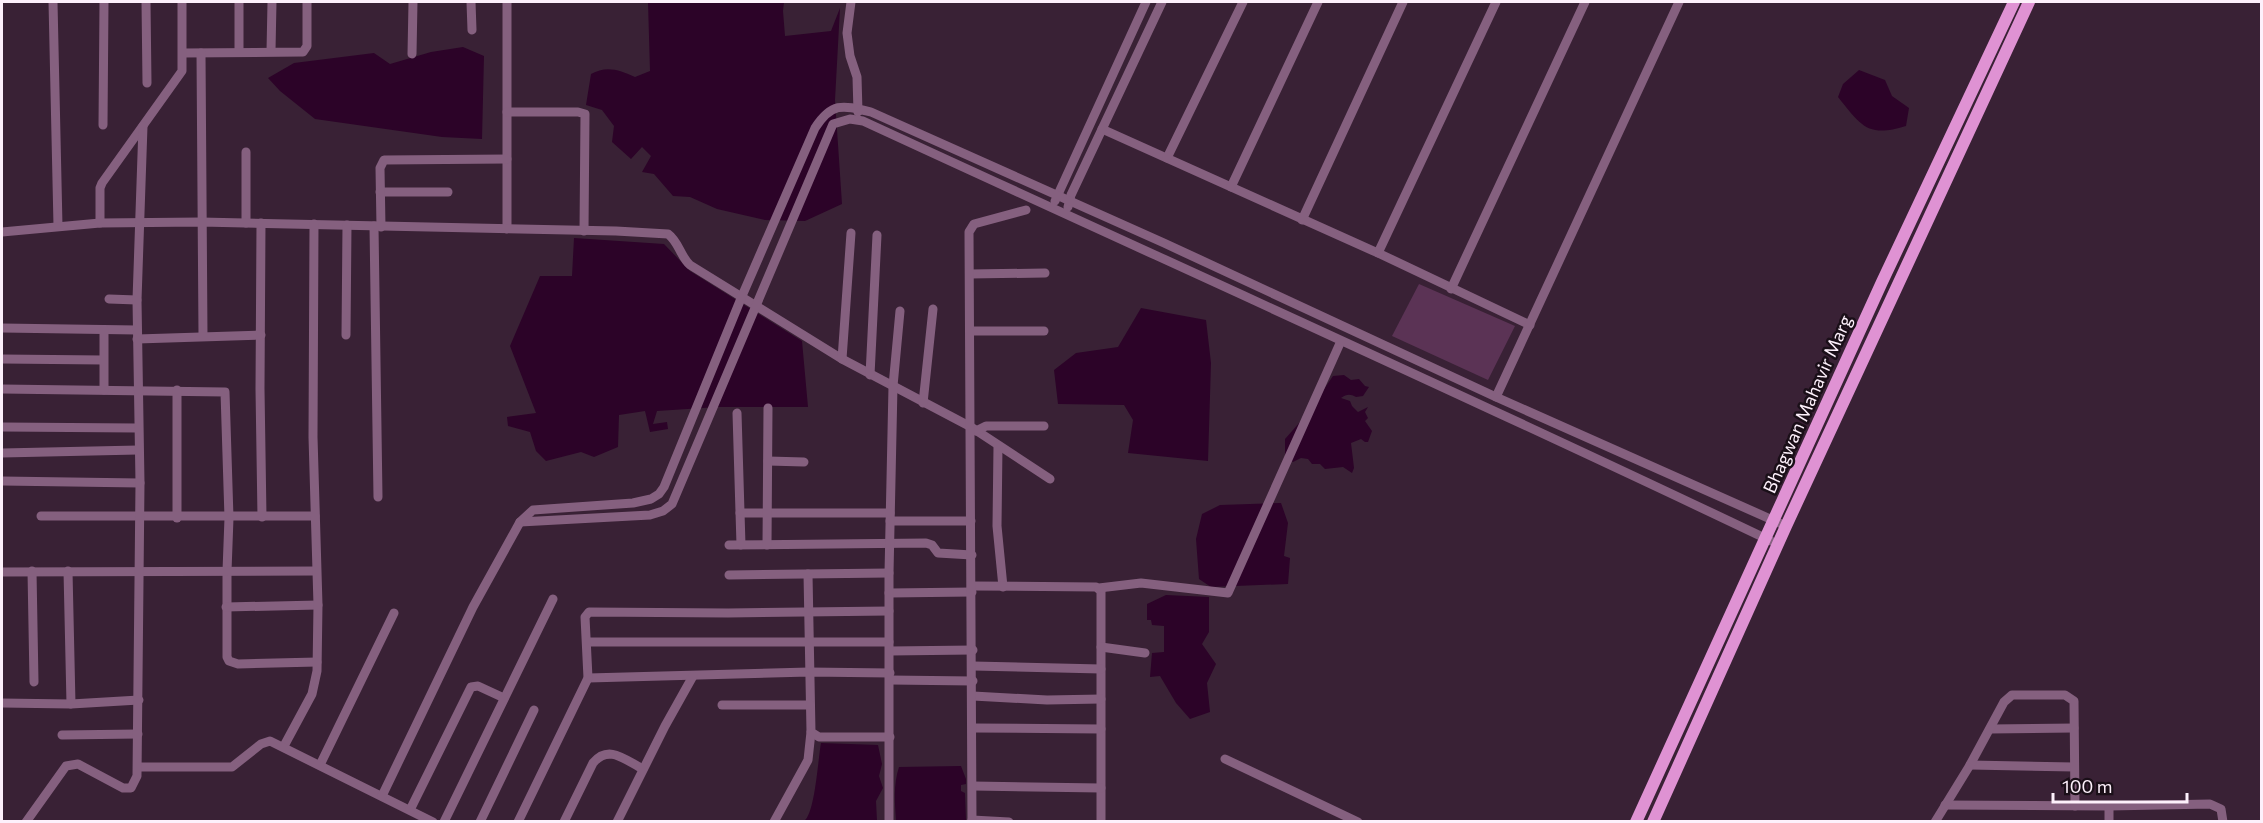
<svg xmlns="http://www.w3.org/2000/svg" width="2263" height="823" font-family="Commissioner,sans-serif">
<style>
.green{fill:#5b3355}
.water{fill:#2c0328}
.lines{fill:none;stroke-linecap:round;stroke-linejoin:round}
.minor{stroke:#85607f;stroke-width:9}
.major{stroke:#df92d3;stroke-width:12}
.labels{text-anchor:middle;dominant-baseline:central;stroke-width:5;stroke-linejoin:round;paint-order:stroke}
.street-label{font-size:18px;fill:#fdf0fb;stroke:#1a0f18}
</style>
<rect width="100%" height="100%" fill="#392135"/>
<!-- green -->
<polygon class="green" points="1419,284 1515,326 1488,380 1392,336"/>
<!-- water -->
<g class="water">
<path d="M648 2H784L783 11 785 36 831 31 840 8 835 100 842 204 805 221 765 220 717 209 690 197 673 196 654 174 642 172 651 156 642 147 631 159 612 142 614 126 602 110 586 105 591 74C606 65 620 70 635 77L650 71Z"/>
<polygon points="463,47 484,56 482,139 442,137 315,119 280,91 268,78 294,63 374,53 390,64 431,52"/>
<path d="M1859 70 1885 80 1892 96 1909 108 1906 126C1868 138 1861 126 1838 97L1843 84Z"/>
<polygon points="574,238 664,244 690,271 802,341 808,407 718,407 657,411 653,424 667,422 668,429 650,432 645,411 619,415 618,447 594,457 581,452 546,461 536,451 530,432 508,426 507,417 536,413 510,346 540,276 572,276"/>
<polygon points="1141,308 1206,320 1211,363 1208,461 1128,453 1133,420 1124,405 1058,404 1054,370 1076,353 1118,347"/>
<path d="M1344 375 1351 380 1359 379 1365 386 1369 387 1363 396 1356 397C1350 394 1347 394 1341 398L1350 401 1352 406 1358 412 1368 407 1365 412 1368 418 1365 421 1372 431 1368 442H1365L1361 439 1351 443 1354 468 1352 473 1343 467 1325 469 1320 464H1312L1308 459 1301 458 1293 462 1285 456V439L1307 414 1333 376Z"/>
<polygon points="1281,503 1288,523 1284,556 1290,558 1288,584 1211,587 1199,579 1196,539 1202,514 1220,505"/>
<polygon points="1166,595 1209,597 1209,632 1202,644 1216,664 1207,683 1210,712 1190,719 1176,703 1160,676 1150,677 1152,653 1164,652 1164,626 1152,625 1151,620 1147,620 1147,604"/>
<path d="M821 743 878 745 882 764 879 776 883 788 876 801 877 821H804C815 814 818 759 821 743Z"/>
<path d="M961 766 966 779V784L961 785V791L965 793 966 821H896C895 803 893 785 899 767Z"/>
</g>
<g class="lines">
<!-- minor -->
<g class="minor">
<polyline points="53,2 58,226"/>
<polyline points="146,2 147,83"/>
<polyline points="239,2 239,51"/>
<polyline points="471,2 472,30"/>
<polyline points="507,2 507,229"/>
<polyline points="851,2 847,33 850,56 857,77 858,112"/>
<polyline points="271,51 272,2"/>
<polyline points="183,53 303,52 307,46 307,2"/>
<polyline points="201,53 203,336"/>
<polyline points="412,54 413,2"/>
<polyline points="507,112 578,112 585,114 584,231"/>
<polyline points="103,125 104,2"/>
<polyline points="1102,129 1378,253 1530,325"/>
<polyline points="246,152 246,223"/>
<polyline points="1167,158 1243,2"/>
<polyline points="1231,187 1318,2"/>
<polyline points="380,192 448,192"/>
<polyline points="1055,201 1146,2"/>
<polyline points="1068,207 1071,195 1162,2"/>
<polyline points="1302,220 1403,2"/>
<polyline points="100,223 100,188 102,183 182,71 182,2"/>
<polyline points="261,223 260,389 262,517"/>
<polyline points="374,226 378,497"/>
<polyline points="381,227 380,168 384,160 507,159"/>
<path d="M2 232 100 223 201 222 616 231 668 234C679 242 680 256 690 265L842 359 971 427 1050 479"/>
<polyline points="1378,253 1496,2"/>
<polyline points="970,274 1045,273"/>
<polyline points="1451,289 1585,2"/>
<polyline points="109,299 137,300"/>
<polyline points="2,328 137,330"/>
<polyline points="971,331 1044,331"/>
<polyline points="346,335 347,225"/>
<polyline points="137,339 261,335"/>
<polyline points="2,359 103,360"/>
<polyline points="842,359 851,233"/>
<polyline points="870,375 877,235"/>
<polyline points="2,389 225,392 229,518 227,571 227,657 229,661 238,664 317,662"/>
<polyline points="104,390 104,330"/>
<polyline points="177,390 177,518"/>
<polyline points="1496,397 1679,2"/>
<polyline points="923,403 933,309"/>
<polyline points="737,413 741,545"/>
<polyline points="2,427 137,428"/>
<polyline points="976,431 986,426 1044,426"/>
<polyline points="998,446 997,526 1003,587"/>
<polyline points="2,453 138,450"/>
<polyline points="768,461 804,462"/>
<polyline points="2,481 140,483"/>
<polyline points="740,513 890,513"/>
<polyline points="41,516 315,516"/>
<polyline points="890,521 971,521"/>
<path d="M520 522 650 515 663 511 672 504 833 124 850 119 863 121C1166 261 1470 397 1771 541"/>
<polyline points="729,545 926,543 932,545 938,553 972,555"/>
<polyline points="767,545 768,408"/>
<polyline points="32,571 34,682"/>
<polyline points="68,571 71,704"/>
<polyline points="2,572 316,571"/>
<polyline points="808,574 811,732 819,737 890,737"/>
<polyline points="729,575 889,573"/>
<polyline points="972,586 1096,587 1101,591 1101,822"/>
<polyline points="1099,588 1141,583 1228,593 1341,341"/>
<polyline points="889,593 972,592"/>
<polyline points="226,607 318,605"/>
<polyline points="587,642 889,642"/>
<polyline points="1101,647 1145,653"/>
<polyline points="890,651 973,650"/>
<polyline points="973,666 1101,669"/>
<polyline points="588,678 809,672 890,673"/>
<polyline points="890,680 973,681"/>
<polyline points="973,696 1047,700 1101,699"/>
<polyline points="2,703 71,704 139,700"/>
<polyline points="722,705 810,705"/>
<polyline points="973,728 1101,729"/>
<polyline points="1990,729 2074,728"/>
<polyline points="62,735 138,734"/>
<polyline points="284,746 312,694 317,671 318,605 313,437 314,224"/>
<polyline points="1225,759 1358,822"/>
<polyline points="320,765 394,613"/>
<polyline points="1970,765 2074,767"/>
<polyline points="138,767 232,767 261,744 270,741 433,822"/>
<polyline points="973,786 1101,788"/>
<path d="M382 796 473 607 520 522 533 510 633 503 651 499 659 494 664 487 742 296 815 128C832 102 842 105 871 112L1164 243 1496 397 1786 526"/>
<polyline points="1945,805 2109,806 2210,804 2221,809 2223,822"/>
<polyline points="2109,806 2109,822"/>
<polyline points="410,810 471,687 478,686 504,698"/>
<polyline points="972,820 1009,822"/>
<polyline points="26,822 66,766 78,764 123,788 131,788 137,776 140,483 137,300 143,126"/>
<polyline points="444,822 553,599"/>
<polyline points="480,822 534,710"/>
<polyline points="518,822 588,678 585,617 589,612 728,613 889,611"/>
<path d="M564 822 593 763C609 744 625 760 643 769"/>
<polyline points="617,822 665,726 693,676"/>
<polyline points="774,822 808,760 811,732"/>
<polyline points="889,822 889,573 893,386 900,311"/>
<polyline points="972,822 969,232 974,224 1026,210"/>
<polyline points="1935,822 1970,765 2004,702 2012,695 2065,695 2074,701 2075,806"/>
</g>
<!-- major -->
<g class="major">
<polyline points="1636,822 1882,282 2014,2"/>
<polyline points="1653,822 1786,526 2029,2"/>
</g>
</g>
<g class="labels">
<!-- street labels -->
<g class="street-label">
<text transform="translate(1807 404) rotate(-66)">Bhagwan Mahavir Marg</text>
</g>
</g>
<!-- border -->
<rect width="2263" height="823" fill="none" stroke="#fdf0fb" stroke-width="6"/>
<!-- scale -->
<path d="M2053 793v9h134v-9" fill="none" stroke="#fdf0fb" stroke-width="3"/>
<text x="2062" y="793" font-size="18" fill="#fdf0fb" stroke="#1a0f18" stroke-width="4.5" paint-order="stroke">100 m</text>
</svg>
